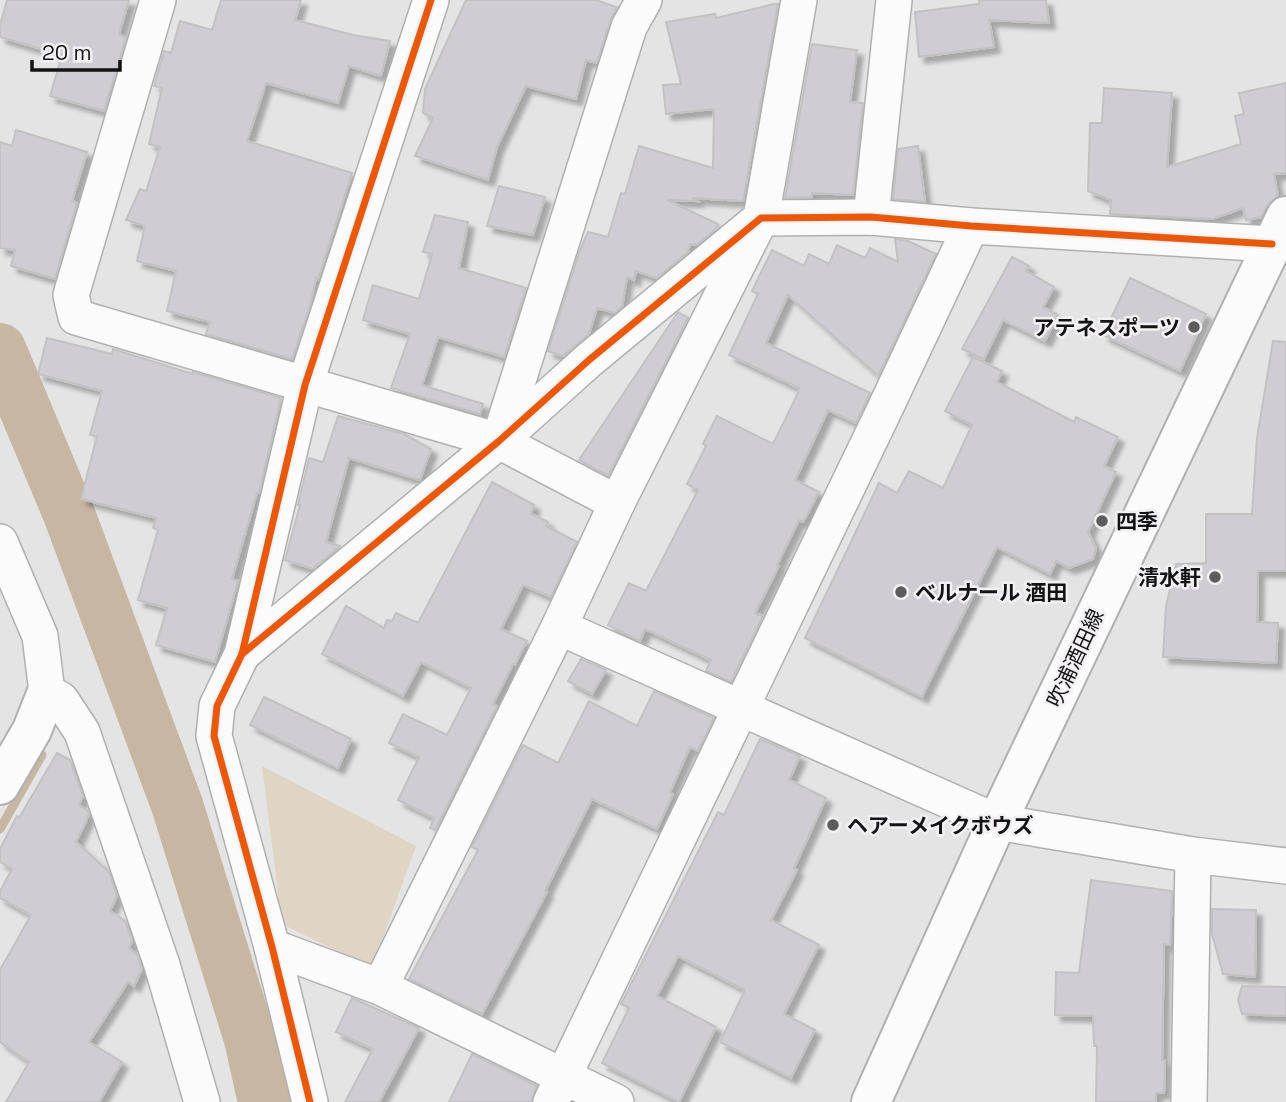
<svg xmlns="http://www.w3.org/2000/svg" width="1286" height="1102" font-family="'Space Grotesk','Noto Sans JP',sans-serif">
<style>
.green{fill:#e0d4c5}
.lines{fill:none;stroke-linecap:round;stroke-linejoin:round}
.stream{stroke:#c7b6a1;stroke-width:9}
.river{stroke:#c7b6a1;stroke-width:52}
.building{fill:#cfccd3;stroke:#c2c2c3;stroke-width:2;filter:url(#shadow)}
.minor-casing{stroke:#b0b0b1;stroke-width:38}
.tertiary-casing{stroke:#b0b0b1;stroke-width:42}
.secondary-casing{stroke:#b0b0b1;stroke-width:42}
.minor{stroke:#fbfbfb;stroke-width:35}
.tertiary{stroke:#fbfbfb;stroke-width:38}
.secondary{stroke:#fbfbfb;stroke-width:38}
.cycleway-casing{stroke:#f2f0f3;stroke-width:11}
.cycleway{stroke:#e8590c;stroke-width:7}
.poi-dot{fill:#5c5c5d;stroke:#f2f0f3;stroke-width:2.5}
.labels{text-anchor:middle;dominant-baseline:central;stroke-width:5;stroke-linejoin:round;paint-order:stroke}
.poi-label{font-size:21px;font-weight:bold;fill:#131314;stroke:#f2f0f3;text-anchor:start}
.street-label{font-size:21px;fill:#131314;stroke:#f2f0f3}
</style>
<defs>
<filter id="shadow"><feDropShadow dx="6" dy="6" stdDeviation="2" flood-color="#0004"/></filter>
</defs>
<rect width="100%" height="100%" fill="#e4e4e5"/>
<!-- green -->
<polygon class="green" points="262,766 416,846 372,968 282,924"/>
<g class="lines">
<!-- stream -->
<g class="stream">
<polyline points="102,657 115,637"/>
<polyline points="0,829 42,755"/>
</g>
<!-- river -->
<polyline class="river" points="0,349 69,514 177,805 250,1039 264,1102"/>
</g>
<!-- building -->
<g class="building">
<polygon points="7,0 129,0 119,34 126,38 104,111 50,96 62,55 0,37 0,25"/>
<polygon points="221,0 301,0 295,20 353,35 390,41 381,76 349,66 338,103 266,83 247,141 352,173 318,279 316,278 310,306 292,359 206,334 210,322 167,311 176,271 137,261 145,226 126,220 140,189 146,191 160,147 149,144 162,88 154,86 164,51 171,53 180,21 212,30"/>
<polygon points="466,0 596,0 617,7 610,21 597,63 586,60 576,99 526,86 497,147 488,180 415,156 433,118 423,113 425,89"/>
<polygon points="979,0 1046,0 1049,23 989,20 994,47 919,57 915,12 979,4"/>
<polygon points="774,4 778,4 743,201 692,198 697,201 667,200 718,224 717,228 696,245 690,244 688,252 657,278 636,271 634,280 627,277 622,307 615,313 597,308 589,334 563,356 548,351 580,250 588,232 608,237 621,193 625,194 639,146 713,168 714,109 666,114 663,85 681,84 666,22 715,14 716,18"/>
<polygon points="812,44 857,50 850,102 863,103 853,195 812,193 812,197 785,198"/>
<polygon points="1286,83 1286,173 1274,174 1278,196 1267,206 1261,217 1246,220 1243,208 1212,219 1110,214 1111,200 1088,191 1090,123 1102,123 1104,88 1172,93 1167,167 1241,144 1235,116 1244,114 1239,93"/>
<polygon points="16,130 87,152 72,201 77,203 55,279 11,266 15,250 0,248 0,142 12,146"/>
<polygon points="918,146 925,202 893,199 898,149"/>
<polygon points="499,186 545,197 533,235 487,226"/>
<polygon points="435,215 468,222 459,268 526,288 504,357 438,337 422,385 483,404 480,414 391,388 410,334 363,320 373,285 419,299 432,254 423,252"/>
<polygon points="895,239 908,241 936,254 878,376 788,295 766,343 870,393 856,423 828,410 795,480 819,492 803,522 799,520 777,565 779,566 755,613 763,616 731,682 706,671 711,660 645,629 640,641 608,625 629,583 646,591 698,490 687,484 706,446 703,444 717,416 773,444 797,395 799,388 729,355 758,294 752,291 772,250 804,266 809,254 829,264 837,245 865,258 870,248 898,262"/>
<polygon points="1012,257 1029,266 1026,271 1054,287 1043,307 1058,315 1045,341 1003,320 984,359 962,349"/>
<polygon points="1130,278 1206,314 1180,371 1103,335"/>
<polygon points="678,312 688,318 608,476 579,460"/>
<polygon points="47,338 112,354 113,349 193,374 193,372 281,398 259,493 257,493 232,579 238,581 215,662 156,645 167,608 138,600 158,530 153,528 156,518 81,499 97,436 90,435 102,391 38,374"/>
<polygon points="1273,341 1286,342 1286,571 1258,571 1257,622 1278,623 1276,663 1163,657 1166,606 1176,564 1206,563 1206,514 1252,514 1257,438"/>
<polygon points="973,357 1002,371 997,382 1074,422 1076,417 1118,437 1104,466 1116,472 1088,532 1096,548 1093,559 1069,568 1056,561 1050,574 997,547 922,697 805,638 879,483 897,493 909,471 943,488 972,425 945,411"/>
<polygon points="338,416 404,434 431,449 420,480 349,458 326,542 340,546 313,569 285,560 300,505 298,505 309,458 323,462"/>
<polygon points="492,482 534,505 531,514 548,522 546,526 577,542 551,597 523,585 501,629 527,641 515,665 513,664 493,704 497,706 435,830 430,828 434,818 398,800 419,757 389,743 403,714 447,735 471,688 421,662 403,696 322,654 346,606 384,628 387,620 392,621 396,613 418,623"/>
<polygon points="581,659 606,670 592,694 568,681"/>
<polygon points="654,691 714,718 698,751 690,747 670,792 673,794 657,829 592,799 545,891 547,892 482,1014 409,979 478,850 472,847 523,745 558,763 589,701 637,726"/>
<polygon points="264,697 351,739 338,768 250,725"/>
<polygon points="760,739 800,756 789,780 826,798 794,868 797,870 771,920 819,945 784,1014 815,1030 791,1078 720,1042 745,990 678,956 657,996 716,1027 679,1102 602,1063 629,1008 621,1004 718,812 724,815"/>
<polygon points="57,753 70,760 83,796 79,805 87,810 89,815 76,842 109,872 117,896 110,911 125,921 132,941 129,948 138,956 142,969 134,986 128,982 89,1042 122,1062 99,1102 6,1102 29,1062 0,1042 0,970 31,915 0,898 0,891 12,869 0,862 0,849 17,816 19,818"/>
<polygon points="1091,880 1172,891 1170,945 1164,944 1162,1060 1165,1060 1164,1093 1156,1093 1156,1102 1096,1102 1097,1046 1094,1046 1093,1016 1055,1015 1056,972 1079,973"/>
<polygon points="1212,909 1256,910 1255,977 1223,974 1212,934"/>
<polygon points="1242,986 1286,987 1286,1016 1242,1014 1238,1000"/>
<polygon points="352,998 419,1028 379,1102 345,1102 373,1049 336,1032"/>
<polygon points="472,1054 537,1086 531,1102 449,1102"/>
</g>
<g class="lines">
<!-- minor casing -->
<g class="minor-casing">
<g id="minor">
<polyline points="158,0 71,295 76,317 499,441 617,503"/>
<polyline points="871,217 894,0"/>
<polyline points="499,441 629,27 644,0"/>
<polyline points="0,542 40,636 47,692 61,700 82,732 162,965 202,1102"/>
<polyline points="559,627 997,822 1193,855 1286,866"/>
<polyline points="242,654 499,441 589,360 761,218 871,217 971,226 1272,244"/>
<polyline points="272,947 380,987 616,1102"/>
<polyline points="380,987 559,627 617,503 761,218 799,0"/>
<polyline points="310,1102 272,947 214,736 217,706 242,654 305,385 431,0"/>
<polyline points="551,1102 882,415 971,226"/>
<polyline points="1189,1102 1193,855"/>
</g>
</g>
<!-- tertiary casing -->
<g class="tertiary-casing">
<polyline id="tertiary" points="0,785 32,730 47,692"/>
</g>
<!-- secondary casing -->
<g class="secondary-casing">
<polyline id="secondary" points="871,1102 997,822 1286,216"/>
</g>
<!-- minor -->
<use href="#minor" class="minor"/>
<!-- tertiary -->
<use href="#tertiary" class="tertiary"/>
<!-- secondary -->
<use href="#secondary" class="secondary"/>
<!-- cycleway casing -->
<g class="cycleway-casing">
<g id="cycleway">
<polyline points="242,654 499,441 589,360 761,218 871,217 971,226 1272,244"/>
<polyline points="310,1102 272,947 214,736 217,706 242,654 305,385 431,0"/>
</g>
</g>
<!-- cycleway -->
<use href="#cycleway" class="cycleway"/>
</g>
<!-- markers -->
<g class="poi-dot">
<circle cx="1194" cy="327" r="7"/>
<circle cx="1102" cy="521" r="7"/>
<circle cx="1215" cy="577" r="7"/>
<circle cx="901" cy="592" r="7"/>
<circle cx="833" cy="825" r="7"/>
</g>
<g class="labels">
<!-- poi labels -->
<g class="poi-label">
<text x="1180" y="327" text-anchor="end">アテネスポーツ</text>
<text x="1116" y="521">四季</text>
<text x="1201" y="577" text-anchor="end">清水軒</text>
<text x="915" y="592">ベルナール 酒田</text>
<text x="847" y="825">ヘアーメイクボウズ</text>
</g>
<!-- street labels -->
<g class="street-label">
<text transform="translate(1075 658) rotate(-65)">吹浦酒田線</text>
</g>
</g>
<!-- scale -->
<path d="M32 60v10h88v-10" fill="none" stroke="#131314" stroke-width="3.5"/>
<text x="42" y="60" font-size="21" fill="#131314" stroke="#f2f0f3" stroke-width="5" paint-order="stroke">20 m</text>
</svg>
